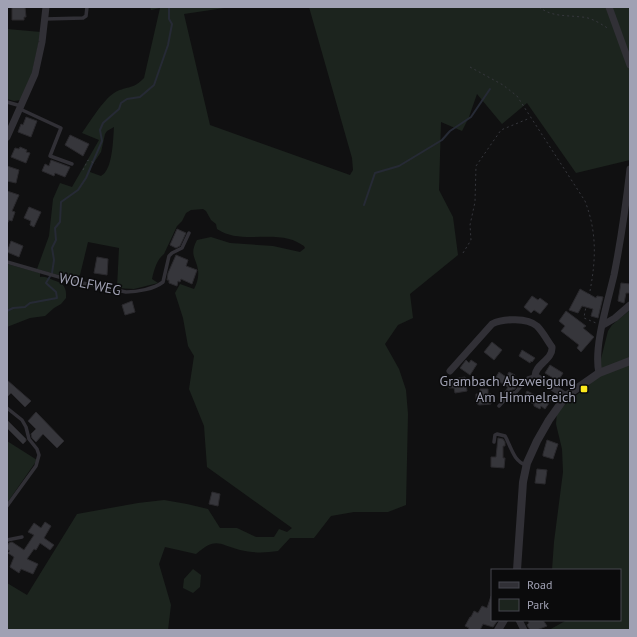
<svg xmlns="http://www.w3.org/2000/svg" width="637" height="637" font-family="'PT Sans',sans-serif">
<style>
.green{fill:#1c241e;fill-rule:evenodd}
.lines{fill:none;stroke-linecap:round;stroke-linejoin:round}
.stream{stroke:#262a35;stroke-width:2}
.building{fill:#36363b;stroke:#2a292d}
.path{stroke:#36373d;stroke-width:1;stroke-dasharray:2 3;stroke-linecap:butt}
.service{stroke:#313036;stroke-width:3.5}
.minor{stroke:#313036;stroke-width:7}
.tertiary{stroke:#313036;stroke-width:8}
.poi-dot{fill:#fde91c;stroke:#0b0b0c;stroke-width:1.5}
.labels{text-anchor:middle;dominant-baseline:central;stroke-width:3;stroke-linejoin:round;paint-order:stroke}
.street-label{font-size:14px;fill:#a0a1b3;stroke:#0b0b0c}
.poi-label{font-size:14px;fill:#a0a1b3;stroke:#0b0b0c;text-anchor:end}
</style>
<rect width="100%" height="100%" fill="#101011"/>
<!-- green -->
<g class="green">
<path d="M150 7H231L184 14 210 125 350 175 353 170 352 158 309 7H630V160L576 173 527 103 502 124 477 94 469 117 462 131 441 122 439 190 453 217 458 255 410 294 413 318 398 325 385 344 399 369 406 390 408 414 406 505 388 512H354L331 516 314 538H290L278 551C265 553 252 553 240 550 218 544 216 537 196 554L165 547 159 564 171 605 168 630H7V583L27 595 77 514 138 503 164 500 187 504 208 509 220 528H237L256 537H274L279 529 287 532 292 528 207 467 204 426 189 389 194 356 188 346 183 318 175 293 180 284 194 289C197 283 199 277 198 270 196 257 189 255 197 240L211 237 230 243 273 246 300 252 305 248 304 246C299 243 294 240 289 239 266 233 237 243 217 229L216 224 211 220 206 211 203 209 191 210 186 213 182 221 177 226 164 254C157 259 154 270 152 279L158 283 134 289 117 288 119 248 88 242 80 275 73 279 37 269 49 236 53 199 60 183 72 187 99 140 82 133C90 122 103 100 114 93 125 86 133 90 144 78L160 8 151 10ZM114 127C113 139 113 170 101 176L90 172 91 167 101 152 105 134 107 131Z"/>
<polygon points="7,29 41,32 30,82 21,100 14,101 7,99"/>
<path d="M7 264 40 273V277C45 276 48 278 53 280 63 283 67 287 66 298L61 304 54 308 45 316 30 318 7 327Z"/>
<polygon points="630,310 630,630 549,630 567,620 620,620 620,570 552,570 554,542 563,472 562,449 556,424 557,412 562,407 590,384 598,371 608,331 612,325"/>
<polygon points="7,441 37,460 7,503"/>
<polygon points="193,569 201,575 200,587 193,593 183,588 184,579"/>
</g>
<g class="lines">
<!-- stream -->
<g class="stream">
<polyline points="364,205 375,173 399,166 442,140 450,131 471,117 490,89"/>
<polyline points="7,311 13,308 25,307 30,303 57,298 56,292 46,283 52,273 54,260 52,248 56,240 55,228 60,222 61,202 78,190 86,178 102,141 100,130 103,123 119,109 121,103 127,99 140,97 154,85 168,45 172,24 169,19 169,7"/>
</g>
</g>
<!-- building -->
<g class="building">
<polygon points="12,7 25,7 26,17 24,17 24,20 12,20"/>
<polygon points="26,117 37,121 31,137 18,132 21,124 23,125"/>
<polygon points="70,135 89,144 83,156 65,145"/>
<polygon points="20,147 27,150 26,152 30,153 26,163 11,157 15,148 19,149"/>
<polygon points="51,160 70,167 65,177 55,173 54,176 42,171 45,164 49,166"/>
<polygon points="7,166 19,170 16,183 7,181"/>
<polygon points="7,191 19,195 12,211 15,212 12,221 9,220 7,224"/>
<polygon points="29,207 41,212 34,227 30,225 31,221 24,218"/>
<polygon points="177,229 186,233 180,246 176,248 170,245"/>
<polygon points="11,241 23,246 19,257 7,252"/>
<polygon points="176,255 188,260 186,266 197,270 192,284 181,279 180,282 178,281 177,286 169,283 169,280 167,280 168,273"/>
<polygon points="97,257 108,259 107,275 94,273"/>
<polygon points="621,283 630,284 630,293 626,293 624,303 618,301"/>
<polygon points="580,289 596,298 597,296 603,297 598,318 591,316 593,309 582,306 578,313 569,310"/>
<polygon points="532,296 538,300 540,298 548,304 540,314 534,310 531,313 524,307"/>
<polygon points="132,301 135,312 125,315 122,305"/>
<polygon points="566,311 586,326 583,328 594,337 581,352 577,348 579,345 561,331 565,326 559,321"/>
<polygon points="492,342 502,350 494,360 484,352"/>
<polygon points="522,350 535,358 532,362 531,361 530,363 519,356"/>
<polygon points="466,360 469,363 471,360 477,364 470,375 460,368"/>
<polygon points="550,365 563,373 558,381 545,373"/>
<polygon points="499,372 506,377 509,372 515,375 512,381 517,384 515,389 504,393 508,387 495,379"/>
<polygon points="465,377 467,391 455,393 454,388 449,388 447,380"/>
<polygon points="7,380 31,401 25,407 11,393 7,397"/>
<polygon points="480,389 488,389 488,394 491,394 491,404 479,405 476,403 476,394 480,394"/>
<polygon points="527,391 539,397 541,394 551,400 545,409 541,406 540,409 534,406 534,404 523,399"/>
<polygon points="36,412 64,441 57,448 43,434 36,442 32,438 31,434 36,429 28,421"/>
<polygon points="7,420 26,439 26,441 23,444 7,428"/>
<polygon points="498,438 503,439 505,442 505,446 503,446 503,458 505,458 504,468 491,467 491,457 496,457"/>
<polygon points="547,440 558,444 553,459 543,456 543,454"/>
<polygon points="537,469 547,470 545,484 535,483"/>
<polygon points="212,492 220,494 218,506 209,504"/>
<polygon points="45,522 51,526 44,538 54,545 50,550 40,543 36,550 34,549 27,559 38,564 33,574 21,569 19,573 10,567 14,557 8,553 10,551 7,549 7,546 9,543 12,542 24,550 34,535 28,532 34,523 41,528"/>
<polygon points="491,596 492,596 492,620 498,620 493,627 483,624 480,630 468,630 469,628 465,626 470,617 471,617 474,611 478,613 482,606 487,608"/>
<polygon points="528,620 543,620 547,626 537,630 530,630 527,625 529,623"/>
</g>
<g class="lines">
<!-- path -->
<g class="path">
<path d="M539 7C552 17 565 15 581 17 591 17 601 24 609 29"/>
<path d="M470 67 503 85 517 96 585 201C597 232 596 259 590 291 588 300 585 309 584 318L596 323"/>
<polyline points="83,170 88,160 96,164"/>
<polyline points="463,253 471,240 470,225 475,202 476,166 501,130 530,118"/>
</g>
<!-- service -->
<g class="service">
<polyline points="45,19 83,18 86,16 87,7"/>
<polyline points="7,102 21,106"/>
<polyline points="20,109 61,128 50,156 72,164"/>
<path d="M7 262 73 281 126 292C137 292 154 289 163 282L169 256 172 253 182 248 189 233"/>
<polyline points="499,406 508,396 516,392 528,378 535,376"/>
<polyline points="7,408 22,420 26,427 29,439 37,449 39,455 36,466 7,506"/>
<path d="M494 442 495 435 497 434 505 436C511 446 513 461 526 465"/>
<polyline points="7,540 22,537"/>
</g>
<!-- minor -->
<g class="minor">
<polyline points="609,7 630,65"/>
<polyline points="7,137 35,74 42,42 46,7"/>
<polyline points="603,325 615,318 630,305"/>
<path d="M450 371 492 324C503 318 528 318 537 326 543 332 547 340 552 347 553 360 535 364 535 376L566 396"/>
<path d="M599 373C593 348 608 301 614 275 621 240 626 204 630 169"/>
<polyline points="519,620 524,630"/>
</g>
<!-- tertiary -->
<g class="tertiary">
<polyline points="517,570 523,482 527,463 537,441 549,420 566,396 599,373 630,361"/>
<polyline points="498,630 504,620"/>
</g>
</g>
<!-- markers -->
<rect class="poi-dot" x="580" y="385" width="8" height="8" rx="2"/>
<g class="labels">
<!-- street labels -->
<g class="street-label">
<text transform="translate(90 284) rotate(12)">WOLFWEG</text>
</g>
<!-- poi labels -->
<g class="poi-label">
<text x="576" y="381">Grambach Abzweigung<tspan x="576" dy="16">Am Himmelreich</tspan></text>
</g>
</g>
<!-- border -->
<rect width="637" height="637" fill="none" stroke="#a0a1b3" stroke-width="16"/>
<!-- legend -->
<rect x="491" y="569" width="130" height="52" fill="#0b0b0c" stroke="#47474f"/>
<rect x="499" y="582" width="20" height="6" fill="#313036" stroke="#47474f"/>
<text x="527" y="589" font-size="12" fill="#a0a1b3">Road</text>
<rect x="499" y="599" width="20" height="12" fill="#1c241e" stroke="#47474f"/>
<text x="527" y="609" font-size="12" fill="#a0a1b3">Park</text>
</svg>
